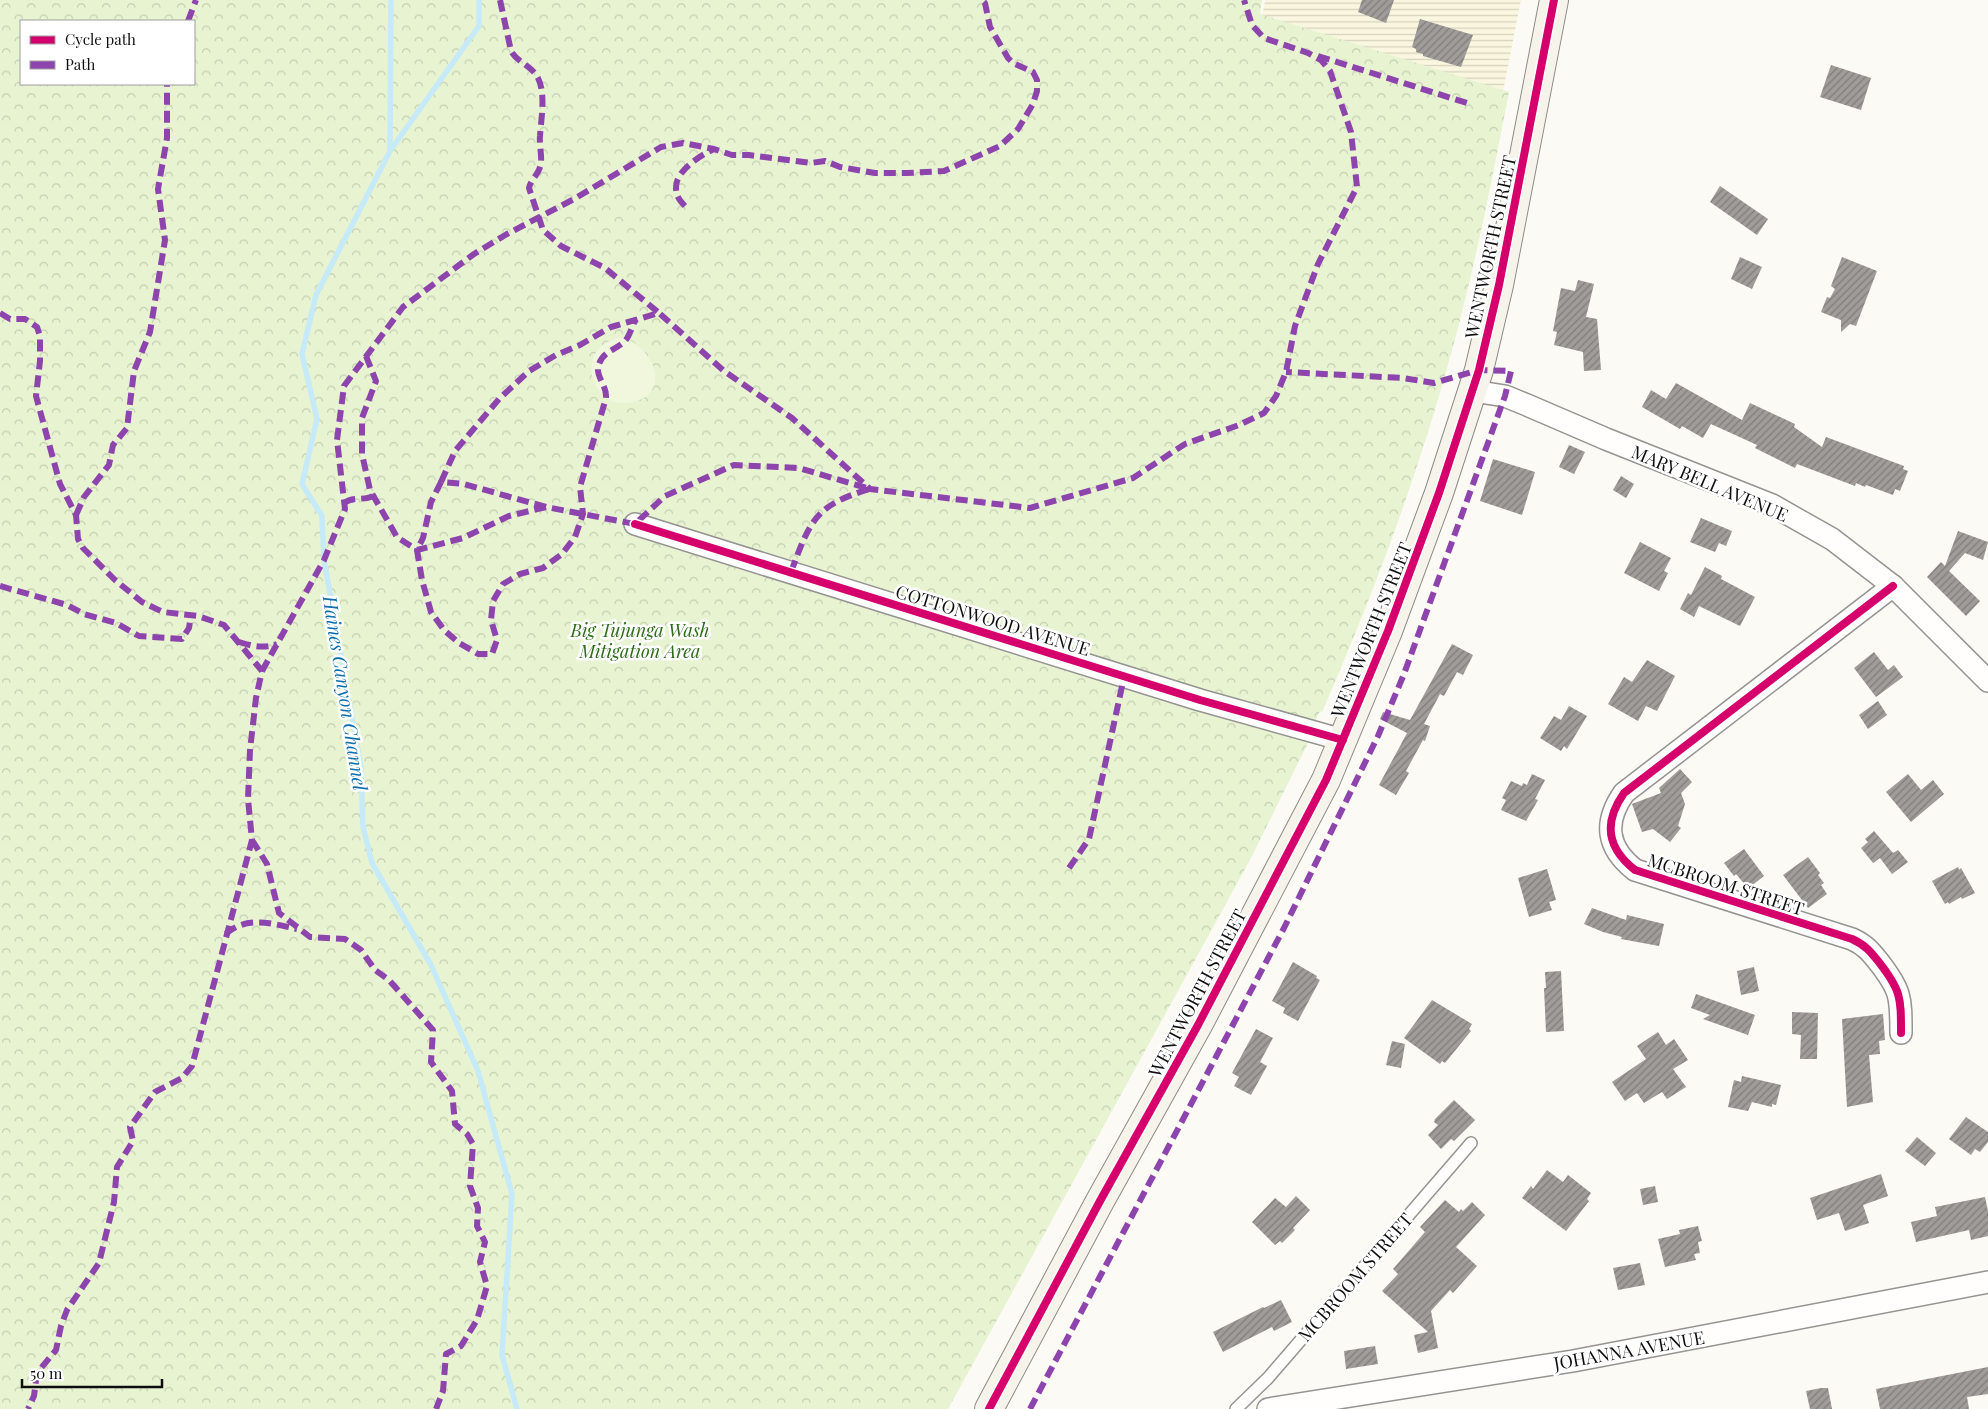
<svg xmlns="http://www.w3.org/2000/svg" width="1988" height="1409" font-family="'Playfair Display',serif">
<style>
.farmland{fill:url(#farmland-rules)}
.park{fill:url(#park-crowns);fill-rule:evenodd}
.pitch{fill:#f0f7dc}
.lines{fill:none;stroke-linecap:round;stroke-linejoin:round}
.stream{stroke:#c7eaf9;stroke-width:5.5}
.building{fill:url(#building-hatch)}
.lane-casing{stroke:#959492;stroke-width:14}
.street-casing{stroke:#959492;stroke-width:24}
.secondary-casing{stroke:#8c8b88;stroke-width:30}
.lane{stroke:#fffefd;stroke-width:11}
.street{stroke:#fffefd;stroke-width:21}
.secondary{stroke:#f5f3ea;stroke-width:28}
.quiet{stroke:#8e44ad;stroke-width:6;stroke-dasharray:12 6;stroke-linecap:butt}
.cycleway-casing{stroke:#fff;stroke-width:11}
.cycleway{stroke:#d6006c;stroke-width:8}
.labels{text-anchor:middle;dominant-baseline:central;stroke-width:5;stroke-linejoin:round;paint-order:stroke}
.street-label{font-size:18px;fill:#0e0e0e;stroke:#fff}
.park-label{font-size:18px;font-style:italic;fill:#2e6c18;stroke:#fff}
.water-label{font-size:19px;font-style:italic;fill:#0c6eac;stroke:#fff}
</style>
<defs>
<pattern id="farmland-rules" width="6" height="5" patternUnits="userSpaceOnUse" patternTransform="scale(1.25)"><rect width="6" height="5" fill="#faf6df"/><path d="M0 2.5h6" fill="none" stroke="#d5d2be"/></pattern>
<pattern id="park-crowns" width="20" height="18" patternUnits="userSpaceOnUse" patternTransform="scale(1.25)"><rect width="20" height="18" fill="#e7f3d1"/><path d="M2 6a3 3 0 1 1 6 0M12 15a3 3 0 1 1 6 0" fill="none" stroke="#c5cfb2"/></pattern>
<pattern id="building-hatch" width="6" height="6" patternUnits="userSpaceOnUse" patternTransform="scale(1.25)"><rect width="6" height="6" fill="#9f9c99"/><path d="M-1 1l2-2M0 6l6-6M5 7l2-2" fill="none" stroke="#807e7b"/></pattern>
</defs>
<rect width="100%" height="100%" fill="#fcfaf4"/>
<!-- farmland -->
<polygon class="farmland" points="1265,0 1521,0 1501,101 1262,18"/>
<!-- park -->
<path class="park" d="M0 0H1262L1260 14 1509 92C1493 175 1477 257 1455 339 1421 467 1375 591 1322 712L1320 711 1306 742 1308 743 1250 860 948 1409H0ZM21 21H194V84H21Z"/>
<!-- pitch -->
<path class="pitch" d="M619 338C641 338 668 374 649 394 646 398 641 399 636 401 593 416 570 348 619 338Z"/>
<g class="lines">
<!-- stream -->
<g class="stream">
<polyline points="479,0 479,26 390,151 316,295 302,354 317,419 302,484 322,516 324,560 361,768 363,827 372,863 431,965 478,1071 512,1194 502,1355 517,1409"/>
<polyline points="390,150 391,0"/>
</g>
</g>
<!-- building -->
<g class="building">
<polygon points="1362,0 1394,0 1386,23 1358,12"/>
<polygon points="1420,19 1473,35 1461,67 1423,56 1423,54 1416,52 1416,49 1412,47"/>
<polygon points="1831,65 1871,78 1861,110 1820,97"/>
<polygon points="1720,186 1768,219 1757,235 1710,202"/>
<polygon points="1740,257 1762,267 1752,289 1731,279"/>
<polygon points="1842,257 1877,271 1856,326 1850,324 1841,332 1841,320 1821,312 1827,297 1830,298 1835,289 1831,286"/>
<polygon points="1578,280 1594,284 1586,317 1597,319 1601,370 1584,371 1583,352 1554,345 1557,332 1553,331 1561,288 1575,291"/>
<polygon points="1676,383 1742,420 1750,403 1795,424 1794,427 1822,447 1826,437 1904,466 1903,469 1908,471 1900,491 1895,489 1893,495 1866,485 1865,487 1856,483 1855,486 1797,464 1795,468 1755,448 1757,445 1711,424 1703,438 1682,426 1680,429 1642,407 1651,390 1666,399"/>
<polygon points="1569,445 1585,452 1574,474 1559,467"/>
<polygon points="1493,459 1535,472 1522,515 1480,501"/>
<polygon points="1621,476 1634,484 1626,498 1613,490"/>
<polygon points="1701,518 1732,531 1726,546 1719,543 1715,552 1690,542"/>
<polygon points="1958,531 1988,542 1983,560 1965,553 1949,571 1980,601 1966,616 1927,577 1941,562 1945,566"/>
<polygon points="1640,542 1671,558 1664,571 1668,573 1659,591 1624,573"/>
<polygon points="1705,567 1722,576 1721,579 1755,597 1740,626 1699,606 1694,617 1680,609 1688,593 1691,595"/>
<polygon points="1452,644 1473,655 1463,675 1457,672 1444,696 1440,694 1424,724 1430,726 1425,741 1423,740 1406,771 1409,773 1396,795 1379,785 1407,733 1380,719 1383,712 1410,720"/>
<polygon points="1874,652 1888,670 1894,665 1903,677 1876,697 1854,668"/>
<polygon points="1647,660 1675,676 1657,711 1646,706 1638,721 1608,704 1624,677 1632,682"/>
<polygon points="1878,701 1887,715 1868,729 1859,715"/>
<polygon points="1569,706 1587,716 1567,749 1564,746 1561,751 1540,738 1554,716 1561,720"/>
<polygon points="1680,769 1692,782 1681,793 1685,804 1678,826 1681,828 1670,842 1653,829 1642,832 1632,804 1661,793 1659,788"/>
<polygon points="1532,774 1545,780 1535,799 1538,800 1526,821 1501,810 1506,800 1502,798 1511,781 1522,786 1523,783 1527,785"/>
<polygon points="1908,774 1921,790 1933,780 1944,794 1911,822 1886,792"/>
<polygon points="1874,831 1893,853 1898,850 1908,862 1892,874 1880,858 1873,863 1861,848 1868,842 1865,839"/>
<polygon points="1744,849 1764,876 1750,887 1749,884 1746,886 1736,874 1734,876 1724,863"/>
<polygon points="1808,857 1820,873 1818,875 1824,883 1821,885 1827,894 1808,908 1783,875"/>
<polygon points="1958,867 1959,870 1961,868 1975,893 1962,899 1961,897 1949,904 1948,902 1945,904 1932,881"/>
<polygon points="1547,869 1556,900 1549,902 1552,910 1529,917 1518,878"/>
<polygon points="1592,908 1626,920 1627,915 1664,924 1659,946 1621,939 1622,937 1603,932 1584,924"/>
<polygon points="1293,962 1317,976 1316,978 1320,980 1298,1021 1283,1013 1285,1008 1272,1001"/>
<polygon points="1754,967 1759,991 1741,995 1737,971"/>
<polygon points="1561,971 1564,1031 1546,1032 1544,988 1546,988 1545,972"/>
<polygon points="1696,994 1755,1015 1748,1035 1703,1019 1710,1015 1691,1008"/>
<polygon points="1432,1000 1472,1024 1469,1029 1471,1031 1445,1063 1442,1061 1440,1064 1404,1038"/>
<polygon points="1792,1012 1818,1013 1817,1059 1800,1059 1801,1035 1792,1034"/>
<polygon points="1883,1014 1885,1040 1879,1041 1880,1054 1869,1055 1873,1102 1847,1107 1842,1019"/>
<polygon points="1256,1029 1273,1038 1260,1062 1267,1066 1251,1095 1234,1086 1239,1077 1232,1073"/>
<polygon points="1658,1032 1666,1045 1674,1039 1688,1060 1673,1069 1686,1087 1667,1099 1662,1092 1644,1103 1637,1093 1625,1101 1612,1082 1646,1059 1637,1046"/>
<polygon points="1392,1041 1405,1044 1401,1068 1386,1065"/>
<polygon points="1742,1076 1781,1085 1776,1105 1772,1104 1772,1107 1752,1102 1748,1111 1728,1107 1734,1080 1741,1082"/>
<polygon points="1454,1100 1475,1120 1454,1141 1451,1139 1441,1149 1428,1135 1438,1125 1434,1122 1435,1119"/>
<polygon points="1966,1117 1988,1132 1988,1142 1980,1152 1975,1149 1971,1155 1949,1139"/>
<polygon points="1917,1137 1936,1153 1925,1166 1905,1151"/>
<polygon points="1547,1170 1563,1182 1568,1175 1591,1193 1587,1199 1589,1201 1566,1231 1522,1198 1531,1186 1533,1189"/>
<polygon points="1881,1174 1888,1196 1863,1205 1869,1223 1845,1231 1839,1213 1817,1220 1810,1198"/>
<polygon points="1655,1186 1658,1202 1643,1205 1640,1189"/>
<polygon points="1296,1196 1310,1210 1293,1228 1295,1230 1282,1243 1280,1241 1275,1245 1252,1222 1275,1198 1286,1207"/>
<polygon points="1985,1197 1988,1211 1988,1236 1971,1240 1969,1230 1916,1242 1911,1222 1937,1216 1935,1207"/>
<polygon points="1445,1200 1459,1212 1461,1209 1463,1211 1472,1202 1485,1215 1456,1247 1477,1266 1453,1293 1450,1290 1431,1311 1438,1348 1418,1353 1414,1335 1428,1332 1382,1291 1398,1274 1393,1269 1425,1232 1420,1227"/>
<polygon points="1698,1226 1702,1241 1698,1242 1700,1253 1694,1254 1696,1260 1665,1267 1658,1239 1680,1234 1679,1230"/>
<polygon points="1640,1263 1645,1285 1618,1290 1613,1268"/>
<polygon points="1281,1300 1292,1322 1274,1331 1272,1327 1223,1352 1213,1332 1263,1307 1264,1308"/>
<polygon points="1375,1346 1378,1364 1346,1369 1344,1351"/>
<polygon points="1988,1367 1988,1394 1967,1397 1969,1409 1880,1409 1876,1389"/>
<polygon points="1821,1388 1828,1388 1832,1409 1810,1409 1806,1391"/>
</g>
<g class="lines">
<!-- lane casing -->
<g class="lane-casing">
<polyline id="lane" points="1236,1409 1268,1378 1471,1143"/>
</g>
<!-- street casing -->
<g class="street-casing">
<g id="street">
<polyline points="1473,391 1505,396 1527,405 1606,439 1772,505 1832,539 1893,586 1988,681"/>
<polyline points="635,524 1200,700 1343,740"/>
<path d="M1893 586 1624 793C1603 823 1607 848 1635 870L1852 939C1865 945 1870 951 1878 961 1901 990 1901 997 1901 1033"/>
<polyline points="1268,1409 1573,1361 1988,1282"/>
</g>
</g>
<!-- secondary casing -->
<g class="secondary-casing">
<polyline id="secondary" points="989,1409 1100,1201 1198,1025 1326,780 1388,631 1439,493 1479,370 1499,285 1554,0"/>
</g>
<!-- lane -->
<use href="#lane" class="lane"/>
<!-- street -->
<use href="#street" class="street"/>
<!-- secondary -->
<use href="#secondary" class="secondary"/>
<!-- quiet -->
<g class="quiet">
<path d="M500 0 511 51C517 62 532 66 538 78 546 94 541 119 540 136 539 146 543 158 540 167 538 175 531 179 529 188L543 230 561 246 605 268 659 313"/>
<polyline points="188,21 196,0"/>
<polyline points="1318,56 1470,104"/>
<path d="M685 206C680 201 676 196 676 188 675 171 701 155 714 149"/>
<polyline points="0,313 10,319 25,319 37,327 40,336 40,361 36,396 60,484 76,515 78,539 83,548 115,580 142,602 163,612 198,616 224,625 262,671 256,698 250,750 248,799 252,840 192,1066 182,1078 155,1092 130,1127 133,1141 117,1167 114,1202 99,1263 67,1310 61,1326 56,1350 37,1373 34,1396 28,1409"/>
<path d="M366 356 376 381 362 418V454L370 490 397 537 417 550 463 538 509 516 546 507 635 524 665 496 734 465 799 468 870 489C815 505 810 521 791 572"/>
<polyline points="441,482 455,451 499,399 529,371 556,355 580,345 611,327 659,313 724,371 792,418 870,489 1030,508 1133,478 1185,444 1239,425 1264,413 1276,396 1286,372 1295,326 1318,264 1357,187 1351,132 1330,71 1321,60 1308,53 1264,38 1252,25 1244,0"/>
<path d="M344 503C353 496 364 501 373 496"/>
<path d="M546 507 464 484 441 482 431 502 423 538 417 550 422 580 431 612 444 630 459 643 478 654H492L497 640 491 620 493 601 503 584 520 574 543 568 562 554 575 537 583 514 580 487 606 398C607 386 597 378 598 368 601 351 615 351 625 341 630 336 632 325 636 319"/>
<polyline points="76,515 84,497 109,465 113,445 127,428 134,371 150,332 165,240 158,189 167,138 167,84"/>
<polyline points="0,586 67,605 84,614 116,623 139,636 182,639 189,628 191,615"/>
<path d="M239 642C252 646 263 649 277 644"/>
<polyline points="262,671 324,560 345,509 337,440 344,386 403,307 474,254 507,234 574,199 661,147 683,143 714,149 732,155 749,155 811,163 825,161 840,167 875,173 907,173 944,171 1000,146 1018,129 1033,104 1037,91 1037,80 1033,72 1013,63 1008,58 990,27 985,3 982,0"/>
<polyline points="252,840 267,864 279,913 310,937 345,939 361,950 375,970 389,980 433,1030 431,1062 452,1091 455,1124 467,1134 473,1144 470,1186 478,1208 477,1226 485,1242 480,1262 487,1286 477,1320 461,1346 446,1354 443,1391 436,1409"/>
<polyline points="1069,868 1089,839 1124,677"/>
<path d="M226 934C246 915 274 924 297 929"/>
<polyline points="1030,1409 1284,928 1378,736 1404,674 1505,396 1511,371 1479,370 1434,383 1403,378 1286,372"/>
</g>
<!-- cycleway casing -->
<g class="cycleway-casing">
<g id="cycleway">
<polyline points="635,524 1200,700 1343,740"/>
<path d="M1893 586 1624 793C1603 823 1607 848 1635 870L1852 939C1865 945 1870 951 1878 961 1901 990 1901 997 1901 1033"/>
<polyline points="989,1409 1100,1201 1198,1025 1326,780 1388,631 1439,493 1479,370 1499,285 1554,0"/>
</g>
</g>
<!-- cycleway -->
<use href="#cycleway" class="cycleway"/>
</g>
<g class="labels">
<!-- street labels -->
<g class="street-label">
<text transform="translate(1490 247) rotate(-78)">WENTWORTH STREET</text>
<text transform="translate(1710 483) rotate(23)">MARY BELL AVENUE</text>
<text transform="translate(993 620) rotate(17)">COTTONWOOD AVENUE</text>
<text transform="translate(1371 630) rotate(-68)">WENTWORTH STREET</text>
<text transform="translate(1726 884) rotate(18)">MCBROOM STREET</text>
<text transform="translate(1197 993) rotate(-62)">WENTWORTH STREET</text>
<text transform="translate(1355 1277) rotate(-49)">MCBROOM STREET</text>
<text transform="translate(1629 1350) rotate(-10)">JOHANNA AVENUE</text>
</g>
<!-- park labels -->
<g class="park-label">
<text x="640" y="630">Big Tujunga Wash<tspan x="640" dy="21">Mitigation Area</tspan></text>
</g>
<!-- water labels -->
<g class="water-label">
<text transform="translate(346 693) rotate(81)">Haines Canyon Channel</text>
</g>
</g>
<!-- legend -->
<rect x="20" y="20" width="175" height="65" fill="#ffffff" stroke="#9f9f9f"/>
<rect x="30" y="36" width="25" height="8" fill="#d6006c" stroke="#9f9f9f"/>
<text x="65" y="45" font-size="15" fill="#0e0e0e">Cycle path</text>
<rect x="30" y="61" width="25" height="8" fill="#8e44ad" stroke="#9f9f9f"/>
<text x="65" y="70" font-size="15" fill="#0e0e0e">Path</text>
<!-- scale -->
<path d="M22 1379v8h140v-8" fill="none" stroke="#0e0e0e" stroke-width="2.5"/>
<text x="30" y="1379" font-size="15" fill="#0e0e0e" stroke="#ffffff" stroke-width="4" paint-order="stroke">50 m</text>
</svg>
